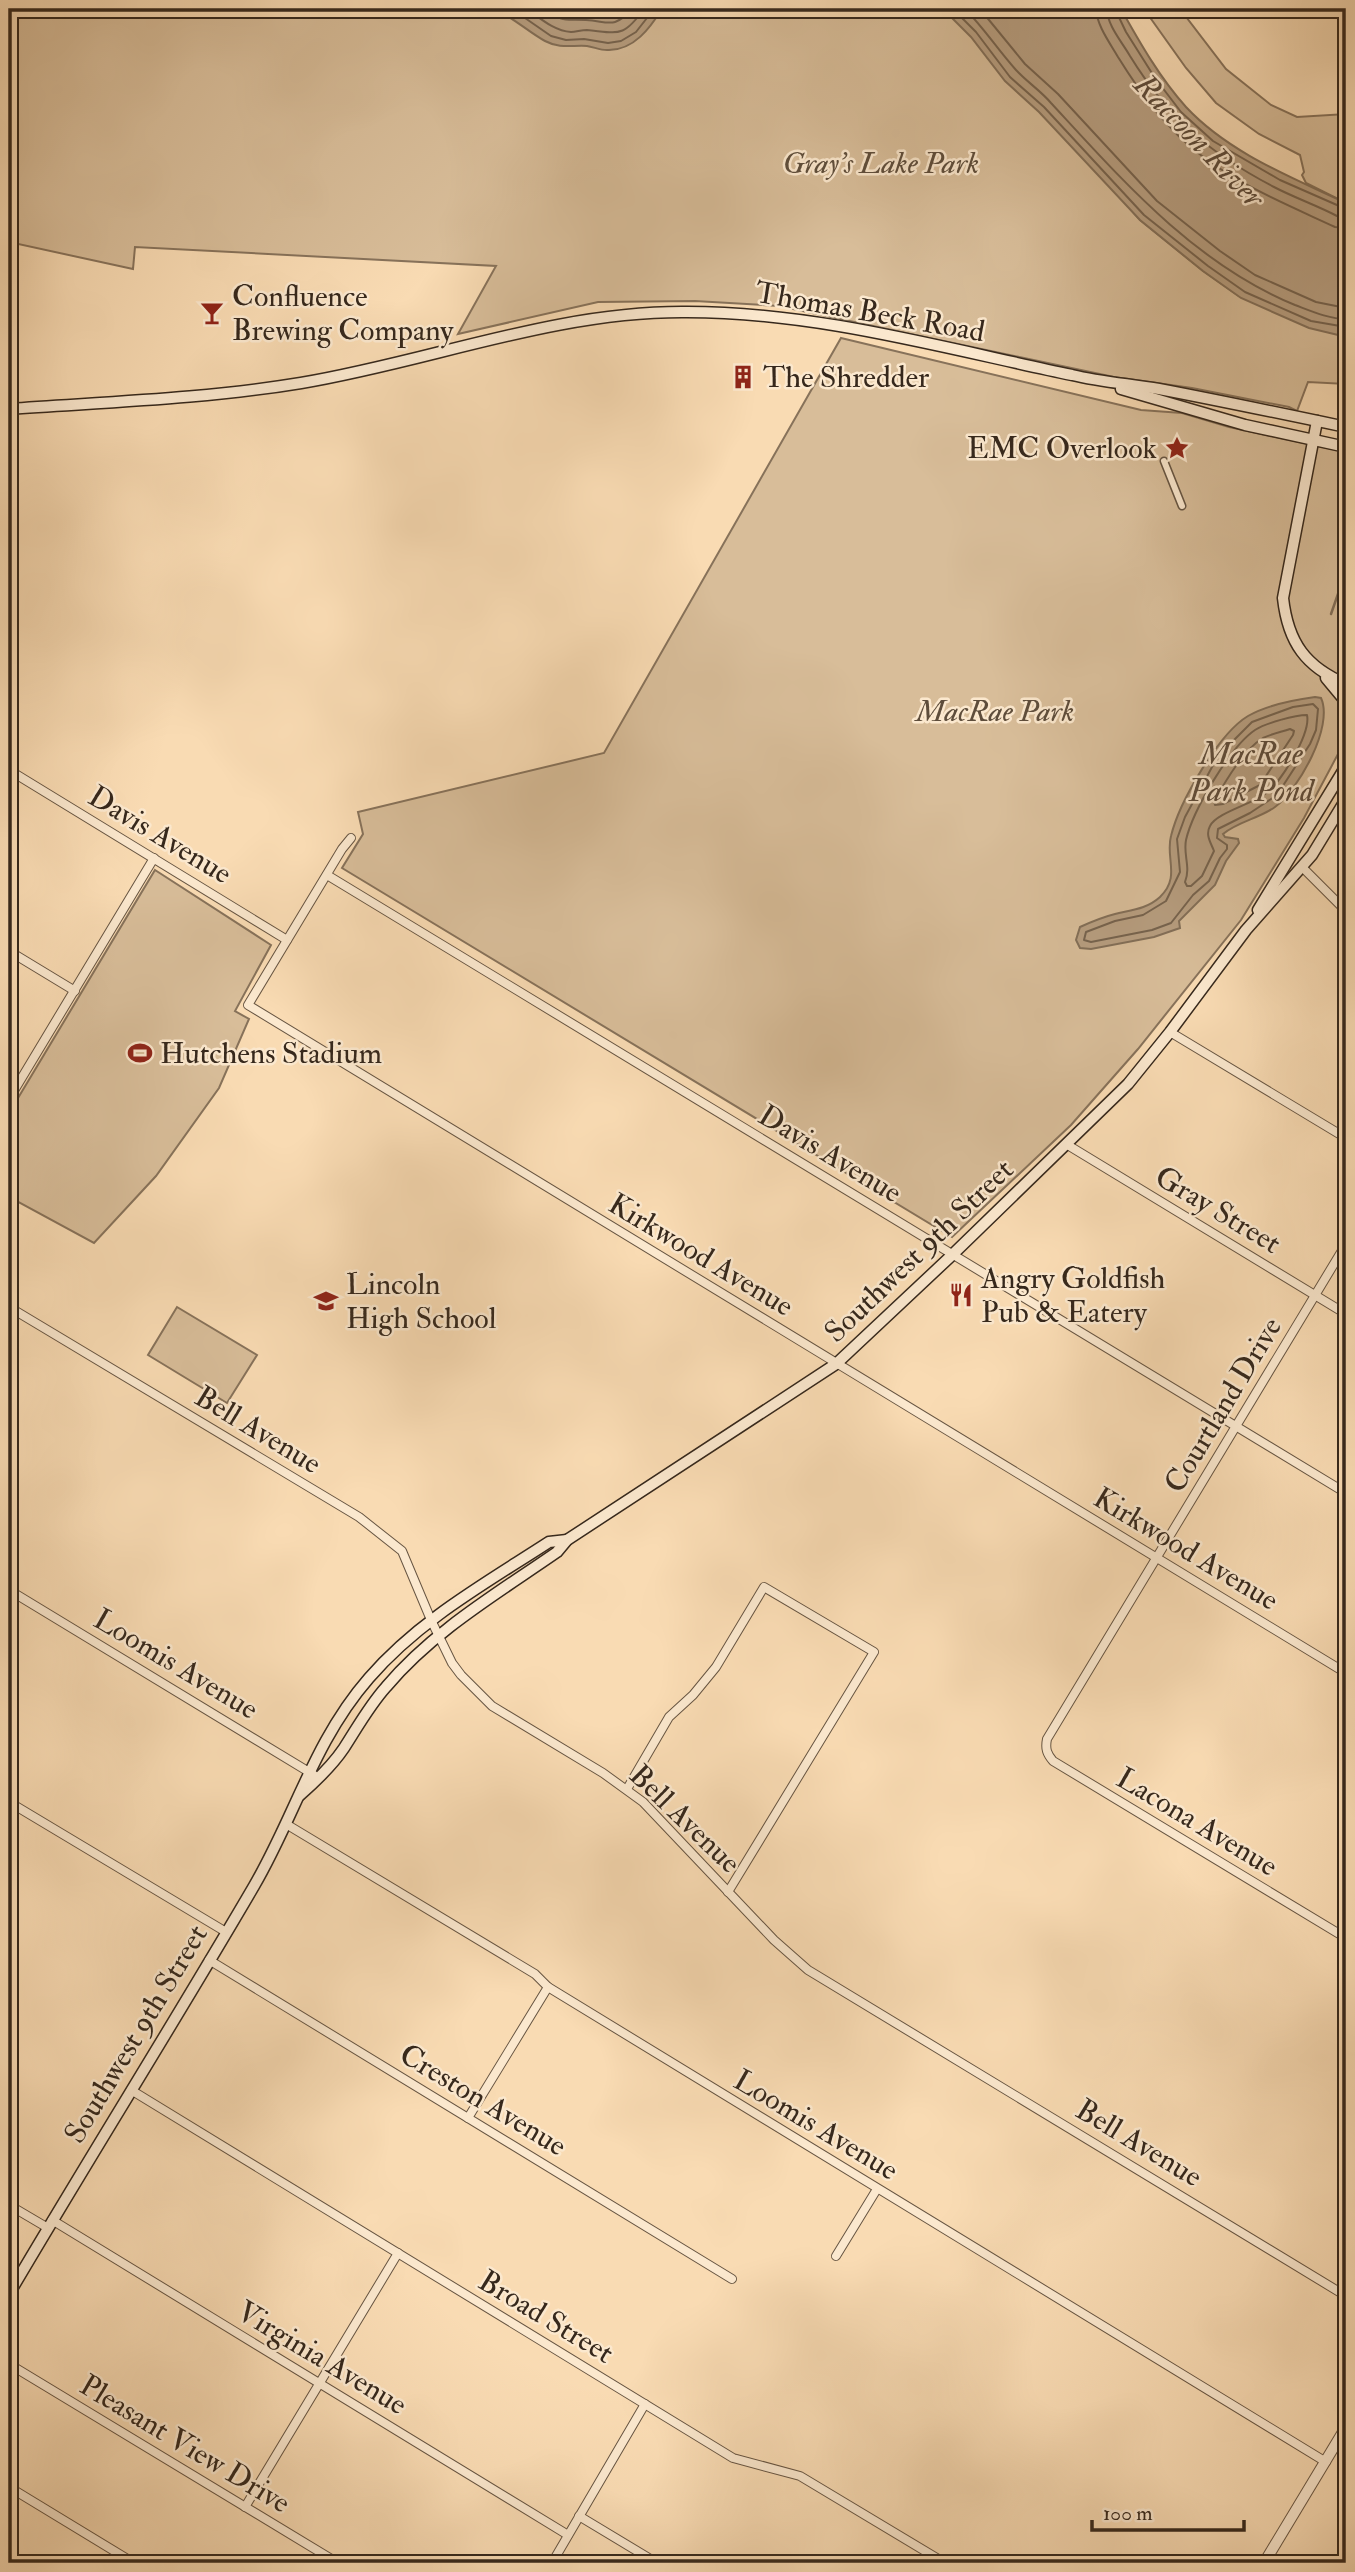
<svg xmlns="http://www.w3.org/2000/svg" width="1355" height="2572" font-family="'IM FELL Double Pica',serif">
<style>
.green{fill:#d8bd99;stroke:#87725a;stroke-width:2}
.water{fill:#b79e80;stroke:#836f58;stroke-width:2}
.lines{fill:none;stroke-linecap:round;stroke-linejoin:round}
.shore{stroke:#76634e;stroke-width:2}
.stream{stroke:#836f58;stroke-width:2.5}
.pedestrian-casing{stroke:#675542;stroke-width:9}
.minor-casing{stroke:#675542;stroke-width:10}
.tertiary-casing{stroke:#675542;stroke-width:12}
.secondary-casing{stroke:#36281c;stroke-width:13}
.pedestrian{stroke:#fbe8ce;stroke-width:6}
.minor{stroke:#fbe8ce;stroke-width:8}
.tertiary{stroke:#fbe8ce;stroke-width:10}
.secondary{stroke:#fbe8ce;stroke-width:10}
.labels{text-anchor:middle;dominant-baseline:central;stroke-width:5;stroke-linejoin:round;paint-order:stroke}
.park-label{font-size:30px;font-style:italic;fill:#5e4d3b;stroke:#fbe8ce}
.poi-label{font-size:30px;fill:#36281c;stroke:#fbe8ce;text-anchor:start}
.street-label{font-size:30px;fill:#36281c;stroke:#fbe8ce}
.water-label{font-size:32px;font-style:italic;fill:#5d4b3a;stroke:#fbe8ce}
</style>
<rect width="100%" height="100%" fill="#f9dbb3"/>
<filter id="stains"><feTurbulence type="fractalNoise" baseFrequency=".00286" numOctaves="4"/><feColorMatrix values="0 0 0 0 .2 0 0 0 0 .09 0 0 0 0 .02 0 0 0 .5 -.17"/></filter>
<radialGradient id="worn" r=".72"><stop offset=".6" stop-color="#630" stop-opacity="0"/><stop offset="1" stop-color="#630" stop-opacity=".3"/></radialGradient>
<!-- green -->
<g class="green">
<polygon points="9,9 948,9 995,56 1140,220 1203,271 1239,296 1346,334 1346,384 1308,382 1297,411 1289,407 1192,388 1114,377 779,306 695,301 598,302 458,334 496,266 135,247 133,269 9,242"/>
<polygon points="1144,9 1180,9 1226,69 1271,105 1297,117 1346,114 1346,203 1306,183 1302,175 1304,172 1300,155 1259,134 1216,103 1186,68"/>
<polygon points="841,338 1141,410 1182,413 1229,427 1346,452 1346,739 1304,818 1241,920 1138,1049 1071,1125 952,1237 342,868 363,834 358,812 604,753"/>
<polygon points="155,870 271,945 235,1011 249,1019 219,1088 156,1176 94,1243 9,1197 9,1113"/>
<polygon points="177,1307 257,1355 227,1403 148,1355"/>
</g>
<!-- water -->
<g class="water">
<path d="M494 9H662C650 28 634 50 609 50 602 51 594 47 587 46 572 45 560 49 545 41 527 31 513 17 494 9Z"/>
<path d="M943 9H1121C1140 43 1160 78 1186 107 1229 153 1291 177 1346 203V334L1338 335 1309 328 1241 298 1203 271 1140 220 1039 112 1005 81 971 37Z"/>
<path d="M1315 697 1321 698C1334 726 1299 789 1275 807 1260 818 1237 822 1223 834L1225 837 1238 839 1239 843 1226 861 1215 885 1179 921 1180 928 1154 937 1091 949 1080 948 1076 940 1080 927C1091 922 1103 917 1115 914 1131 910 1147 909 1160 897 1181 877 1165 858 1171 836 1179 803 1218 734 1248 716 1267 705 1293 700 1315 697Z"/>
</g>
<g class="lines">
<!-- shore -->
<g class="shore">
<polyline points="512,9 551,36 566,40 584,39 608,43 621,41 636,32 654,9"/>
<path d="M527 9C540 18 554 31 571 32 576 32 581 30 587 30 619 33 623 38 644 9"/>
<path d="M544 9C566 23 562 19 586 20 608 21 614 30 631 9"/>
<polyline points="953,9 976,32 1010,77 1044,107 1144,215 1208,266 1245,292 1311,321 1346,327"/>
<path d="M965 9C984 28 998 50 1016 70 1027 82 1041 91 1051 103 1123 181 1195 264 1295 305 1311 311 1329 319 1346 319"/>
<polyline points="980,9 1025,64 1058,94 1157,201 1220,251 1255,275 1316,302 1346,308"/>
<path d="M1096 9C1097 26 1110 43 1118 57 1141 94 1167 130 1202 156 1241 186 1290 206 1335 227L1346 228"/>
<path d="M1107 9C1107 25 1122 42 1130 56 1169 119 1209 153 1274 187 1295 198 1316 205 1337 216L1346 218"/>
<polyline points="1115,9 1126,32 1155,78 1181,112 1213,141 1280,180 1346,209"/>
<polygon points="1313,704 1318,709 1316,730 1310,744 1277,795 1250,813 1218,829 1217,838 1227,845 1227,849 1220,858 1209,881 1193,895 1171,923 1152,930 1091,942 1084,940 1086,932 1115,921 1143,915 1166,901 1180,872 1177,839 1185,817 1218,756 1252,722 1293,707"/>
<path d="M1307 715C1311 733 1281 783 1265 794 1252 804 1216 813 1210 826 1205 835 1211 843 1214 851L1202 876 1191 886H1187L1185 882C1191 867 1183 855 1186 840 1193 810 1230 747 1255 730 1266 723 1295 715 1307 715Z"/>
<path d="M1290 729 1294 731 1293 735 1260 785 1223 804 1215 805 1214 801C1225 782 1244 749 1263 738 1271 734 1281 732 1290 729Z"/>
</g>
<!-- stream -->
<polyline class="stream" points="1331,614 1346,571"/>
<!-- pedestrian casing -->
<g class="pedestrian-casing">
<polyline id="pedestrian" points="1164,461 1182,506"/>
</g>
<!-- minor casing -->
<g class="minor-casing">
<g id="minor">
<polyline points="9,770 287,940"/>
<polyline points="351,838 342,849 248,1005 1346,1673"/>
<polyline points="1302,867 1346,911"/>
<polyline points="327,875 1346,1493"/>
<polyline points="9,951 75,991"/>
<polyline points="1170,1032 1346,1138"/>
<polyline points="9,1099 154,858"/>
<polyline points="1066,1144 1346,1314"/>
<path d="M1346 1244 1047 1739C1045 1749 1047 1754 1053 1761L1346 1938"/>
<polyline points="9,1307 359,1517 402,1551 431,1620 452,1663 461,1675 492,1706 603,1773 643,1802 774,1940 808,1970 1346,2296"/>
<polyline points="9,1590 314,1775"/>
<polyline points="627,1789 669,1717 693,1695 716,1667 764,1587 874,1652 728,1892"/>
<polyline points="9,1802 226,1932"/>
<polyline points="286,1824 535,1974 548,1987 1326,2462"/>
<polyline points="209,1960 732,2279"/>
<polyline points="131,2090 733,2458 800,2476 945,2563"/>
<polyline points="468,2118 548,1987"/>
<polyline points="9,2205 48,2228"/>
<polyline points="52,2220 568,2535"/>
<polyline points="836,2256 877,2189"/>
<polyline points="9,2364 338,2563"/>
<polyline points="9,2487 134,2563"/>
<polyline points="245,2507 398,2253"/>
<polyline points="579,2516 657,2563"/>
<polyline points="552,2563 645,2404"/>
</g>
</g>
<!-- tertiary casing -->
<g class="tertiary-casing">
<polyline id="tertiary" points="1264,2563 1346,2427"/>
</g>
<!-- secondary casing -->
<g class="secondary-casing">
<g id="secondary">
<polyline points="1121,389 1245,425 1346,447"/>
<path d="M9 409C106 402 204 399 301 383 428 362 552 312 682 312 814 311 943 348 1072 375 1101 382 1130 384 1159 389 1222 401 1284 414 1346 427"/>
<path d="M1317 421 1283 598C1288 643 1306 667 1346 684"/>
<polyline points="1326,678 1346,702"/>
<polyline points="1258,910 1346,766"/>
<path d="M300 1795C316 1781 332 1766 344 1748 357 1728 369 1706 386 1687 433 1631 498 1593 557 1552L567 1540 836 1364 950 1257 1128 1084 1170 1032 1246 930 1312 855 1346 799"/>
<path d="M9 2294C89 2158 174 2023 254 1886 295 1816 314 1741 369 1678 419 1620 486 1583 549 1542L567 1540"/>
</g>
</g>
<!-- pedestrian -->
<use href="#pedestrian" class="pedestrian"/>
<!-- minor -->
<use href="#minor" class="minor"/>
<!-- tertiary -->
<use href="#tertiary" class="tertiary"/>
<!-- secondary -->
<use href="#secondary" class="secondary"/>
</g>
<!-- icons -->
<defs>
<g id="bar-bare" transform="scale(1.89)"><path d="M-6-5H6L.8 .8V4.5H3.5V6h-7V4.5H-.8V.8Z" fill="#8f2418" stroke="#fbe8ce" stroke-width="2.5" paint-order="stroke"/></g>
<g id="building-bare" transform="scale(1.89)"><path d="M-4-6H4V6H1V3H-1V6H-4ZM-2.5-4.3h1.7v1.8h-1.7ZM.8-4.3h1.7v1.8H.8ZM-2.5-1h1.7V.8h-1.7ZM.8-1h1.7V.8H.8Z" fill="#8f2418" stroke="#fbe8ce" stroke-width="2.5" paint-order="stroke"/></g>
<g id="sight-bare" transform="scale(1.89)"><path d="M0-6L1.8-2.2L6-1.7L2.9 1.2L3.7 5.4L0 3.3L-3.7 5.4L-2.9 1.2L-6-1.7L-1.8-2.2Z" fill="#8f2418" stroke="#fbe8ce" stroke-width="2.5" paint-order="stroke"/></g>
<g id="stadium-bare" transform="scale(1.89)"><path d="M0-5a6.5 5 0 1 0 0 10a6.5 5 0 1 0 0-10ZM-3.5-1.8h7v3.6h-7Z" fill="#8f2418" stroke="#fbe8ce" stroke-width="2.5" paint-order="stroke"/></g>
<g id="restaurant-bare" transform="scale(1.89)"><path d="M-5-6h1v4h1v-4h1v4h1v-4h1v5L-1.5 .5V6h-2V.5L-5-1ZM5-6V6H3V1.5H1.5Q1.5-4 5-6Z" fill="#8f2418" stroke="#fbe8ce" stroke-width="2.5" paint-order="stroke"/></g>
<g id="school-bare" transform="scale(1.89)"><path d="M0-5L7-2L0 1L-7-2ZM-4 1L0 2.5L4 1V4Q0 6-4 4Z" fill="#8f2418" stroke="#fbe8ce" stroke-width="2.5" paint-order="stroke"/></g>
</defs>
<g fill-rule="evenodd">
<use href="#bar-bare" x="212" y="313"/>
<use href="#building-bare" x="743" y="377"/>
<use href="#sight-bare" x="1177" y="448"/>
<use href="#stadium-bare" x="140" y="1053"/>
<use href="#restaurant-bare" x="961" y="1295"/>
<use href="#school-bare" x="326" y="1301"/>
</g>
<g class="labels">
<!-- park labels -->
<g class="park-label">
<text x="881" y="163">Gray's Lake Park</text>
<text x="995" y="711">MacRae Park</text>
</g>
<!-- poi labels -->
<g class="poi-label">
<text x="232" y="296">Confluence<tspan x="232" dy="34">Brewing Company</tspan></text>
<text x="763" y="377">The Shredder</text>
<text x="1157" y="448" text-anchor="end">EMC Overlook</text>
<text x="160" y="1053">Hutchens Stadium</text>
<text x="981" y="1278">Angry Goldfish<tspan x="981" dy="34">Pub &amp; Eatery</tspan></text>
<text x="346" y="1284">Lincoln<tspan x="346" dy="34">High School</tspan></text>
</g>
<!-- street labels -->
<g class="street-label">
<text transform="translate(870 312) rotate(10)">Thomas Beck Road</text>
<text transform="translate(160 835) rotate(31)">Davis Avenue</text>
<text transform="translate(830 1154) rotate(31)">Davis Avenue</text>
<text transform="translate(1218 1210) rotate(31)">Gray Street</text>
<text transform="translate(919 1251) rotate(-44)">Southwest 9th Street</text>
<text transform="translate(701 1255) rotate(31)">Kirkwood Avenue</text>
<text transform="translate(1223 1405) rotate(-59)">Courtland Drive</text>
<text transform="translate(258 1430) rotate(31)">Bell Avenue</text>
<text transform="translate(1186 1549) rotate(31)">Kirkwood Avenue</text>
<text transform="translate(176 1664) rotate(31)">Loomis Avenue</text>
<text transform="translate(685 1819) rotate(44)">Bell Avenue</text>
<text transform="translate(1197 1822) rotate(31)">Lacona Avenue</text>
<text transform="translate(136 2034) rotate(-59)">Southwest 9th Street</text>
<text transform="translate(483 2100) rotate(31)">Creston Avenue</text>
<text transform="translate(816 2125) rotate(31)">Loomis Avenue</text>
<text transform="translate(1139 2143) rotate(31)">Bell Avenue</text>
<text transform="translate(546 2317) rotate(31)">Broad Street</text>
<text transform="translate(322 2358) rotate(31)">Virginia Avenue</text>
<text transform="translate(185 2444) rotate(31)">Pleasant View Drive</text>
</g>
<!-- water labels -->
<g class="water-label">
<text transform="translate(1199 141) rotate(46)">Raccoon River</text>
<text x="1251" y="754">MacRae<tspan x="1251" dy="37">Park Pond</tspan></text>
</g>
</g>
<!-- margin -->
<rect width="1355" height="2572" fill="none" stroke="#f9dbb3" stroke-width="35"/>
<rect x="10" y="10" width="1334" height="2551" fill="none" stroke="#36281c" stroke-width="3.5"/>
<rect x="18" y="18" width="1320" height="2537" fill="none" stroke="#36281c" stroke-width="2"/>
<!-- scale -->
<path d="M1092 2520v10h152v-10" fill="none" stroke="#36281c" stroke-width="3.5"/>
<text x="1103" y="2520" font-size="21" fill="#36281c" stroke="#fbe8ce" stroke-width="5" paint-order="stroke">100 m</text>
<rect width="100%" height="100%" filter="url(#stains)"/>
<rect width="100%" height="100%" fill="url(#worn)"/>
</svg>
